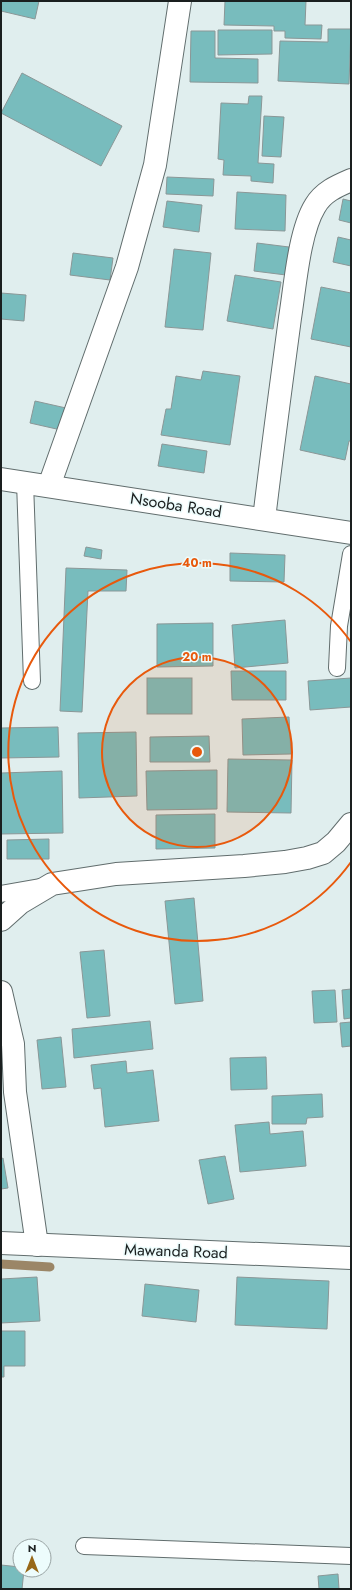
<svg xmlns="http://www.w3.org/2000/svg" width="352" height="1590" font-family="Jost,sans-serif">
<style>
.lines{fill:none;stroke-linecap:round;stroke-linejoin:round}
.stream{stroke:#9b8667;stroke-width:9}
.building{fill:#78bcbd;stroke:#8a9797}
.lane-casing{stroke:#616d6d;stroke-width:18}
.street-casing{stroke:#616d6d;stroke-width:24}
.secondary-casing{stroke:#616d6d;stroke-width:24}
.lane{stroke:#fff;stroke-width:16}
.street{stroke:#fff;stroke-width:22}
.secondary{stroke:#fff;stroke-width:22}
.ring{fill:none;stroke:#e8590c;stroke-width:2}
.labels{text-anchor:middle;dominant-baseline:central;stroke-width:3;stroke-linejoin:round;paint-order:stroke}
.street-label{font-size:16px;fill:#1a1f1f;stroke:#edfcfc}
.centre{fill:#e8590c;stroke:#edfcfc;stroke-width:2}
.ring-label{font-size:12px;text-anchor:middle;font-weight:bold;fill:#e8590c;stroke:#edfcfc;stroke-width:3;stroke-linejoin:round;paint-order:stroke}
</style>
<rect width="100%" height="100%" fill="#e0eeee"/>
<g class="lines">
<!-- stream -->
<polyline class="stream" points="1,1264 50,1267"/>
</g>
<!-- building -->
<g class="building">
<polygon points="1,1 39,1 35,19 1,11"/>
<polygon points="225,1 306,1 305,25 322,25 321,39 285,38 285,31 274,31 274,26 224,25"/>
<polygon points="328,29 351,29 349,84 278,81 280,41 328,42"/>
<polygon points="218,30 272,30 272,54 218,55"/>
<polygon points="191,31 215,31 215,58 258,59 258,83 190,82"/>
<polygon points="22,73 122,126 101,166 1,113"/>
<polygon points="249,96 262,96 258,163 274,164 273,183 251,181 251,176 223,175 224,160 218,159 221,103 248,104"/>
<polygon points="264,116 284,117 281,157 262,156"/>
<polygon points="167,177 214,179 213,196 166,194"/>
<polygon points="237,192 286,195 285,231 235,229"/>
<polygon points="343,199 351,201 351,223 339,220"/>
<polygon points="167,201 202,205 199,232 163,227"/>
<polygon points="338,237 351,240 351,266 333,262"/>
<polygon points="257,243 289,247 286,275 254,271"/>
<polygon points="174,249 211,253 203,330 165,327"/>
<polygon points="73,253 113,258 110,280 70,275"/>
<polygon points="235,275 281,282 273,329 227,321"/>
<polygon points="321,287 351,293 351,347 311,339"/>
<polygon points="1,293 26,295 24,321 1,319"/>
<polygon points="203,371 240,376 230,445 161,435 166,409 171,409 176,376 201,380"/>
<polygon points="315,376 351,384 351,441 349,441 345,460 300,450"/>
<polygon points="35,401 66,408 61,430 30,423"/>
<polygon points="162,444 207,451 204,473 158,466"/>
<polygon points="86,547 102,550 101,559 84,556"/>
<polygon points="230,553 285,555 284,582 230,581"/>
<polygon points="66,568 127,570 126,591 88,591 82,712 60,711"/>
<polygon points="285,620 288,663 235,668 232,625"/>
<polygon points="213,623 213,666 157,667 157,624"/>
<polygon points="231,671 286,671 286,700 232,700"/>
<rect x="147" y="678" width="45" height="36"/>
<polygon points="351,678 351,707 310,710 308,681"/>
<polygon points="289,717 291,754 243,755 242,719"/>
<polygon points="58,727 59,757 1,758 1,728"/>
<polygon points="136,732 137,796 79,798 78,733"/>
<polygon points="209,736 210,762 150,762 150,737"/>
<polygon points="228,759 292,760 291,813 227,812"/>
<polygon points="217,770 217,809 147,810 146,771"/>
<polygon points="62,771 63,833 1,834 1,773"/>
<polygon points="215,814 215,848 156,849 156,815"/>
<polygon points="49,839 49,859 7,859 7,840"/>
<polygon points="194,898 203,1001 175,1004 165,901"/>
<polygon points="104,950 110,1016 87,1018 80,952"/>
<polygon points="351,989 351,1018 344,1019 342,990"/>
<polygon points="335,990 337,1022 314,1023 312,991"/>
<polygon points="150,1021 153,1049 74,1058 72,1029"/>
<polygon points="351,1022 351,1046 342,1047 340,1023"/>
<polygon points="61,1037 66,1087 42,1089 37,1040"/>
<polygon points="266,1057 267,1089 231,1090 230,1058"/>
<polygon points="126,1061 127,1073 153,1070 159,1121 105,1127 101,1088 94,1089 91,1065"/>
<polygon points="322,1094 323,1117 307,1118 306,1124 272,1124 272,1096"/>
<polygon points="269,1122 270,1134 303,1131 306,1166 240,1172 235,1125"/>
<polygon points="225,1156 234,1199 208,1204 199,1160"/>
<polygon points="3,1158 8,1188 1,1189 1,1159"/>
<polygon points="37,1277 40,1321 1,1323 1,1279"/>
<polygon points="237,1277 329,1281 327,1329 235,1325"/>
<polygon points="145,1284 199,1290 196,1322 142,1316"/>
<polygon points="1,1331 25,1331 25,1366 4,1366 4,1377 1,1377"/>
<polygon points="1,1565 20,1567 20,1570 24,1570 22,1589 1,1589"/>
<polygon points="338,1574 339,1589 319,1589 318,1576"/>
</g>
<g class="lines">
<!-- lane casing -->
<g class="lane-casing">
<g id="lane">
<polyline points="25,482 32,681"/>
<polyline points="337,668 339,626 351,554"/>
<polyline points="1,894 40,887"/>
<polyline points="84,1546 351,1556"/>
</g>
</g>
<!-- street casing -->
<g class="street-casing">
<g id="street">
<polyline points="1,479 351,533"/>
<polyline points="49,486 127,267 155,165 180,1"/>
<path d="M264 519C272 452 281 385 290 318 295 287 299 232 315 206 323 192 337 186 351 180"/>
<polyline points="1,920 20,903 52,884 116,874 244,866 285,862 307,858 323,853 336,842 351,824"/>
<polyline points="1,992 13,1044 15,1092 37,1245"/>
</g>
</g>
<!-- secondary casing -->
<g class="secondary-casing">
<polyline id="secondary" points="1,1243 351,1258"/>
</g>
<!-- lane -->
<use href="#lane" class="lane"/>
<!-- street -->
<use href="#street" class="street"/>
<!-- secondary -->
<use href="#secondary" class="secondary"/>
</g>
<!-- distance rings -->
<circle cx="197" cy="752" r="95" fill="#e8590c" fill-opacity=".12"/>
<g class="ring">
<circle cx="197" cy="752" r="95"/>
<path d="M351 862A189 189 0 1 1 351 642"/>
</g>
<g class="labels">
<!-- street labels -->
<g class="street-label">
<text transform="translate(176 505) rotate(9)">Nsooba Road</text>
<text transform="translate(176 1251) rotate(2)">Mawanda Road</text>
</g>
</g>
<circle cx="197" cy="752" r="6" class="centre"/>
<g class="ring-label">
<text x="197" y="567">40 m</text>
<text x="197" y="661">20 m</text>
</g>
<!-- border -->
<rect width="352" height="1590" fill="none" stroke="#1a1f1f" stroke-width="4"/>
<!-- north arrow -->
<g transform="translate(32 1558)"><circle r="19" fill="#edfcfc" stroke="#99a4a4"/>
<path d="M0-3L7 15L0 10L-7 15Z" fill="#976717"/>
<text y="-6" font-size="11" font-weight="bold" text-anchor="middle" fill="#1a1f1f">N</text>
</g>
</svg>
